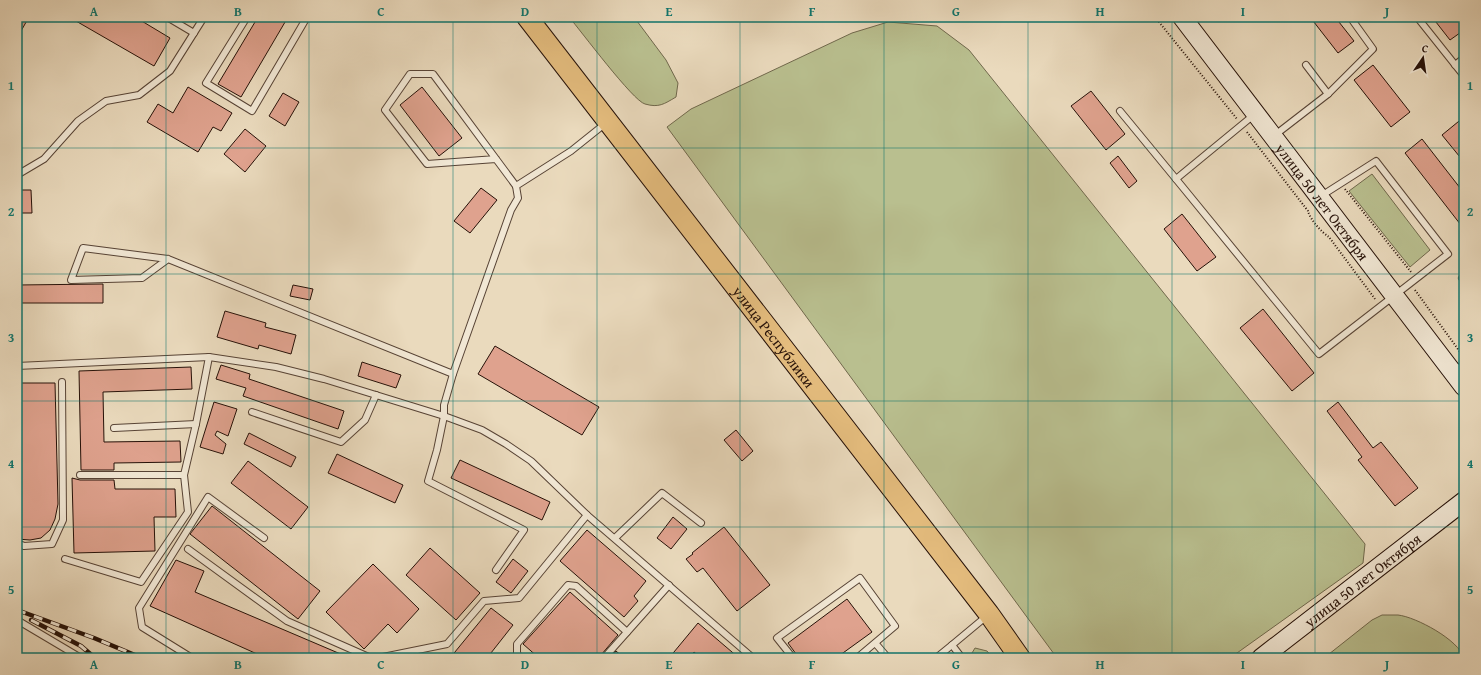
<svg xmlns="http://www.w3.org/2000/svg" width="1481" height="675" font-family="'Gentium Book Plus',serif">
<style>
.green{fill:#b9bf8f;stroke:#70684c}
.building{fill:#dfa28e;stroke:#261108}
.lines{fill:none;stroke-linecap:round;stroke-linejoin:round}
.service-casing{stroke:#574335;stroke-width:8}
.secondary-casing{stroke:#261108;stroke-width:20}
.primary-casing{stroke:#261108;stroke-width:22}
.path{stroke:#261108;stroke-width:2;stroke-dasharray:1 2;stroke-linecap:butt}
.service{stroke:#f1e7d4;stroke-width:6}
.secondary{stroke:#f1e7d4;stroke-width:18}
.primary{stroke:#e5bd7e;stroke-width:20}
.rail-casing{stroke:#261108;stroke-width:4.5}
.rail{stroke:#f1e7d4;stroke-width:3;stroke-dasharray:9;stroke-linecap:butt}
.grid{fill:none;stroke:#0f766e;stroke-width:1;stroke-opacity:0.55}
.labels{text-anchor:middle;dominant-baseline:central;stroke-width:3.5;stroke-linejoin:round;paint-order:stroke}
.street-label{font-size:15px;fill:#261108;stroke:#f1e7d4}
.neatline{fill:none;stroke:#0f766e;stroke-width:1.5}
.grid-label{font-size:13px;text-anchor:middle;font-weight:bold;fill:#0f766e}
</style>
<rect width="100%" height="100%" fill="#eadabd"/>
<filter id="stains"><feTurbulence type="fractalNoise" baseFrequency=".005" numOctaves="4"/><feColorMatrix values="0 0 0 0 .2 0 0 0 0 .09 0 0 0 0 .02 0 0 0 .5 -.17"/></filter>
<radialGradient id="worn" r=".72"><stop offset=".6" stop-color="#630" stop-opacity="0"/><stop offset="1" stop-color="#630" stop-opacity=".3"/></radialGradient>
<!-- green -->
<g class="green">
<path d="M569 17H634L666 60 678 83 676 97C664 104 659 108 645 104 633 101 581 31 569 17Z"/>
<polygon points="888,22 937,26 969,50 1365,544 1363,563 1230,658 1057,658 667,127 691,109 852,33"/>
<polygon points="1372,174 1430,250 1410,267 1349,191"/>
<path d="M1382 615C1387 615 1393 615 1398 615 1416 617 1459 640 1464 658H1324L1372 620Z"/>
<polygon points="975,648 987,651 993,658 969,658"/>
</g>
<!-- building -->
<g class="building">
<polygon points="17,17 29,17 17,38"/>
<polygon points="69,17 135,17 170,38 154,66"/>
<polygon points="258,17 288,17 241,97 218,84"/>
<polygon points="1310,17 1335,17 1354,41 1338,53"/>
<polygon points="1432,17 1464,17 1464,30 1450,40"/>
<polygon points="1373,65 1410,112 1391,127 1354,80"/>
<polygon points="188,87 232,113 221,131 213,127 198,152 147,122 158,104 173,113"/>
<polygon points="422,87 462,138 439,156 400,105"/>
<polygon points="1091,91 1125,134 1106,150 1071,106"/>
<polygon points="283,93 299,102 285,126 269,116"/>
<polygon points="1464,117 1464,162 1442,135"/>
<polygon points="245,129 266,146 245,172 224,154"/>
<polygon points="1422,139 1464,193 1464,229 1405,153"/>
<polygon points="1118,156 1137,181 1129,188 1110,163"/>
<polygon points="481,188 497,200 470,233 454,221"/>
<polygon points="17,190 31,190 32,213 17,213"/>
<polygon points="1182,214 1216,257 1197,271 1164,229"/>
<polygon points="103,284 103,303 17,303 17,285"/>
<polygon points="293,285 313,289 310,300 290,296"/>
<polygon points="1263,309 1314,373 1292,391 1240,328"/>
<polygon points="225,311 266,323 265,327 296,335 291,354 259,345 258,349 217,337"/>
<polygon points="495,346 599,407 582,435 478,374"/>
<polygon points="362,362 401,375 396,388 358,376"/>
<polygon points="221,365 250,374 249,379 344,411 338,429 243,396 246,388 216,379"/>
<polygon points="191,367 192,389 103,392 104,442 180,441 181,462 114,463 114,470 81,470 79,371"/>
<polygon points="17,383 55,383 58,504 55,519 50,530 41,538 30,540 17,539"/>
<polygon points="214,402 237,409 228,436 217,431 215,435 226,444 223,454 200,447"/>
<polygon points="1338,402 1373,448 1381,442 1418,488 1395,506 1358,460 1362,457 1327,411"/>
<polygon points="736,430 753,451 742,461 724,440"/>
<polygon points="249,433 296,457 291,467 244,444"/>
<polygon points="337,454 403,485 395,503 328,473"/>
<polygon points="460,460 550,502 542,520 451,478"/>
<polygon points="248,461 308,507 291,529 231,483"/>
<polygon points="72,478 80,480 114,480 115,489 175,489 176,517 154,517 155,551 74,553"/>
<polygon points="212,506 320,591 298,619 190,534"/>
<polygon points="673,517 687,529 671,549 657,538"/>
<polygon points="724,527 770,585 737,611 703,568 697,572 686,559 693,554 692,553"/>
<polygon points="587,530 646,581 634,596 638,601 624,617 560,561"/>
<polygon points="430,548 480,593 456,620 406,575"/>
<polygon points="513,559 528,571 511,593 496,582"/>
<polygon points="176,560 204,571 195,592 350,658 266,658 150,606"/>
<polygon points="373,564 419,609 397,633 388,624 364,649 326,612"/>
<polygon points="570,592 618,635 601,655 600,658 539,658 523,644"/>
<polygon points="847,599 872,632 836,658 799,658 788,643"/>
<polygon points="491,608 513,625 487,658 450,658"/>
<polygon points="698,623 739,658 701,658 694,652 689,658 669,658"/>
<polygon points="616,651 624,658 610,658"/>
</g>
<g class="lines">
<!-- service casing -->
<g class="service-casing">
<g id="service">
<polyline points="167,17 194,33"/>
<polyline points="247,17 206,83 252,111 307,17"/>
<polyline points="1417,17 1464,76"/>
<polyline points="1455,65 1464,58"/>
<polyline points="1328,94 1373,49 1350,17"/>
<polyline points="1120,111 1176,179 1255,114"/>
<polyline points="1275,135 1328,94 1306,65"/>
<polyline points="496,159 427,164 385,110 410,74 433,74 516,186"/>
<polyline points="17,175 44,159 78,121 106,101 139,95 170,71 204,17"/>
<polyline points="1176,179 1319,354 1448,254 1376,161 1321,196"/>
<polyline points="168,259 142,278 71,280 83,248 168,259 453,374 511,210 518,198 516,186 571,151 606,123"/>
<polyline points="1462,278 1464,280"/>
<polyline points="17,366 209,357 276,367 324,379 444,416 482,430 506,444 531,461 587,515 753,658"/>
<polyline points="1455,371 1464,364"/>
<polyline points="453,374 444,405 444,416 437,450 428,481 524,530 496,570"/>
<polyline points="252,412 341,442 365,420 376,395"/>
<polyline points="114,428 196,424"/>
<polyline points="80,475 184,475"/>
<polyline points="615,538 662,493 701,523"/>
<polyline points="17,543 24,546 52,544 63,520 62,382"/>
<polyline points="188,549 287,621 371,658"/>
<polyline points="65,559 141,582 188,512 184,475 196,424 209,357"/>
<polyline points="17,620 81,658"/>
<polyline points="876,644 888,658"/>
<polyline points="192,658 142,627 139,608 208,497 264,538"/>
<polyline points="378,658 447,644 484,601 519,598 587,515"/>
<polyline points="520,658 517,653 517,644 568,585 576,586 627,632"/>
<polyline points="604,658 669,585"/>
<polyline points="793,658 777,638 860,578 895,626 857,658"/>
<polyline points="936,658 952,645"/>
<polyline points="962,658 952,645 988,615"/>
</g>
</g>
<!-- secondary casing -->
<g class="secondary-casing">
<g id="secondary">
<path id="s1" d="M1182 17 1464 387"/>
<path id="s2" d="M1261 658 1464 501"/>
</g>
</g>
<!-- primary casing -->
<g class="primary-casing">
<g id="primary">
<path id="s3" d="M527 17 989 614 1020 658"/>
</g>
</g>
<!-- path -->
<g class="path">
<polyline points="1155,17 1237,119"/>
<path d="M1247 132 1308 211C1310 219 1321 232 1329 237L1375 299"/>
<polyline points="1345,189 1411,272"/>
<polyline points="1415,290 1463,356"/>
</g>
<!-- service -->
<use href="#service" class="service"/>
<!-- secondary -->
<use href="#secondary" class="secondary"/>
<!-- primary -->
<use href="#primary" class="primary"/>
<!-- rail casing -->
<g class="rail-casing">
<g id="rail">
<polyline points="17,610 94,638 142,658"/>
<polyline points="31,620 81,646 95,658"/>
</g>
</g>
<!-- rail -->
<use href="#rail" class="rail"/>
</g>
<!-- grid -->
<path class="grid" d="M166 17V658M309 17V658M453 17V658M597 17V658M740 17V658M884 17V658M1028 17V658M1172 17V658M1315 17V658M17 148H1464M17 274H1464M17 401H1464M17 527H1464"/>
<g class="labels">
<!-- street labels -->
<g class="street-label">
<text stroke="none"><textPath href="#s1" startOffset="232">улица 50 лет Октября</textPath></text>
<text stroke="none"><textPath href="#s3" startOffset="404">улица Республики</textPath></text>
<text stroke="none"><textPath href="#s2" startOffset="128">улица 50 лет Октября</textPath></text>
</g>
</g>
<!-- margin -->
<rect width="1481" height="675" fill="none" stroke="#eadabd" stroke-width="44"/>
<!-- north arrow -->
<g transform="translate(1423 58) rotate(13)" stroke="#f1e7d4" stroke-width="3" paint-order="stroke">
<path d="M0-3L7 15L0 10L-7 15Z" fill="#261108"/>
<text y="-6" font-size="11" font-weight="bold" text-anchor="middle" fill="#261108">С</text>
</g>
<rect x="22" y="22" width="1437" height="631" class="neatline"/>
<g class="grid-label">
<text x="94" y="16">A</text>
<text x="238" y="16">B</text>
<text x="381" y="16">C</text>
<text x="525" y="16">D</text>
<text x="669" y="16">E</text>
<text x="812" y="16">F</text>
<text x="956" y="16">G</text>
<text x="1100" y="16">H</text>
<text x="1243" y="16">I</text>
<text x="1387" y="16">J</text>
<text x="11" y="90">1</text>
<text x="1470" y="90">1</text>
<text x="11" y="216">2</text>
<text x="1470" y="216">2</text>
<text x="11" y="342">3</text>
<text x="1470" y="342">3</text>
<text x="11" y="468">4</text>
<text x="1470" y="468">4</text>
<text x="11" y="594">5</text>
<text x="1470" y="594">5</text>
<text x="94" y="669">A</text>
<text x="238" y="669">B</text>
<text x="381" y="669">C</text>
<text x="525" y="669">D</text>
<text x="669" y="669">E</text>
<text x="812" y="669">F</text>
<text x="956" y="669">G</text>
<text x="1100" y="669">H</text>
<text x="1243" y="669">I</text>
<text x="1387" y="669">J</text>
</g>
<rect width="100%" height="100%" filter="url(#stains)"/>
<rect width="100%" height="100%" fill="url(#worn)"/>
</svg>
